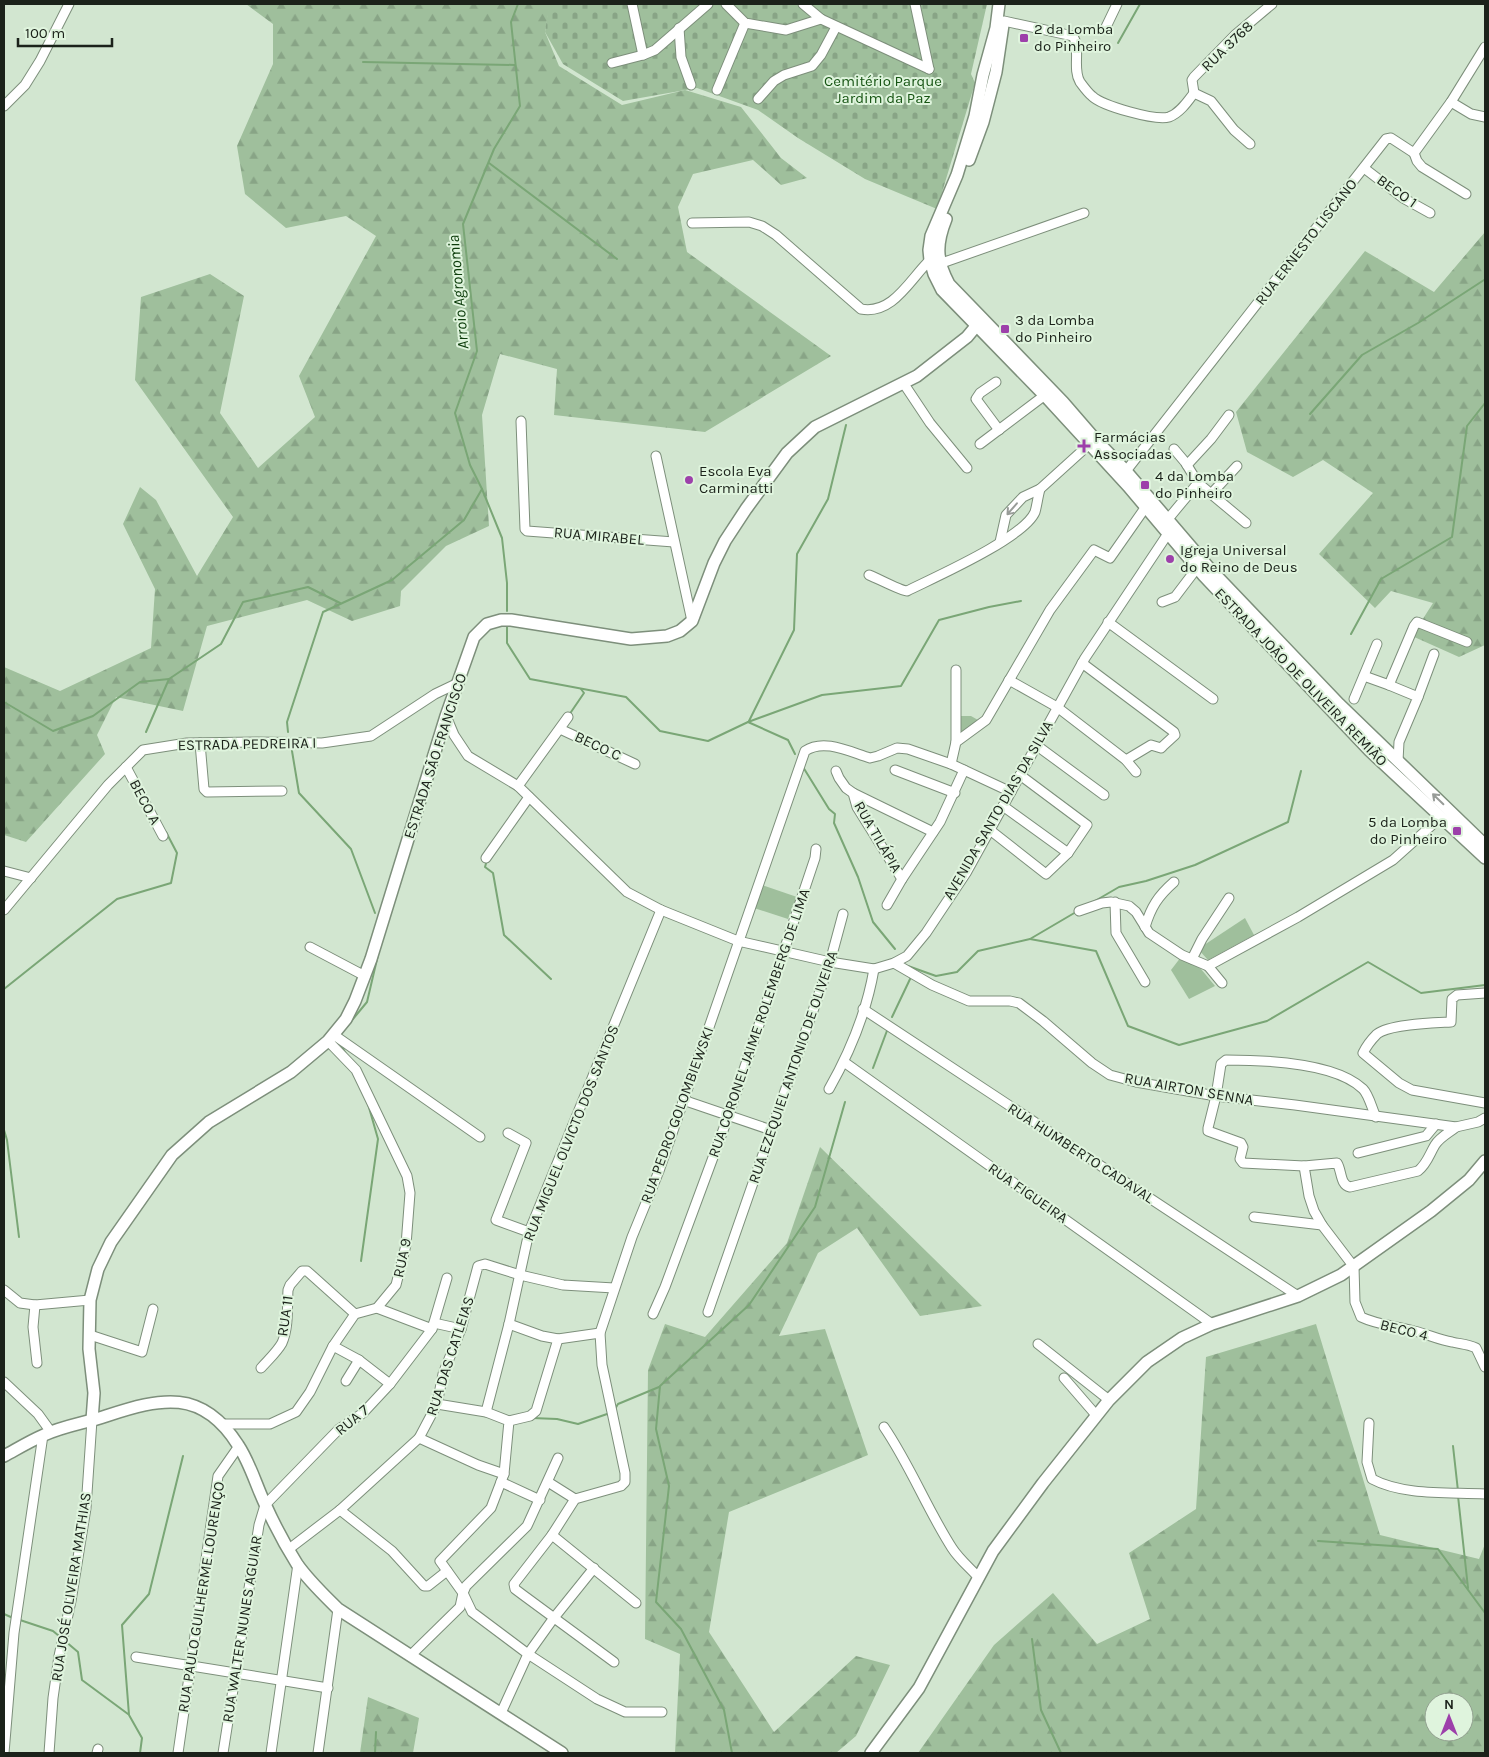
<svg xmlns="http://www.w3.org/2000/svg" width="1489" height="1757" font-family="Karla,sans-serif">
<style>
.forest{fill:url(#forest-firs);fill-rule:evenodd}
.cemetery{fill:url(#cemetery-stones)}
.green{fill:#9fbf9c}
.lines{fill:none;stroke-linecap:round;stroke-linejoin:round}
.stream{stroke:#7aa676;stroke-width:2}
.minor-casing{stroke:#7d8f7b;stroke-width:11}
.major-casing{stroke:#7d8f7b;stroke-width:14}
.minor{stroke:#fff;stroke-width:9}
.major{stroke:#fff;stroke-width:11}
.oneway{stroke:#989c98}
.poi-dot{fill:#9d40aa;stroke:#dff4dd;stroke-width:2}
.labels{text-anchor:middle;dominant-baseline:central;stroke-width:4;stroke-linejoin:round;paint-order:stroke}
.poi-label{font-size:15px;fill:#1b221a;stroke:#dff4dd;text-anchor:start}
.street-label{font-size:15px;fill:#1b221a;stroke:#dff4dd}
.park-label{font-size:15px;fill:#165413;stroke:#dff4dd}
.water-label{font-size:16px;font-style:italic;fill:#0c3c0b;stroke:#dff4dd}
</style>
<defs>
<pattern id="forest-firs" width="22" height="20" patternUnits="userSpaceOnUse" patternTransform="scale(1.25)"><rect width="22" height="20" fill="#9fbf9c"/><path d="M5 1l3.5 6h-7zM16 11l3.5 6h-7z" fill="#88a486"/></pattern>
<pattern id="cemetery-stones" width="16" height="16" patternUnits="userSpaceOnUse" patternTransform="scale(1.25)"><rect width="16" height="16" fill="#9fbf9c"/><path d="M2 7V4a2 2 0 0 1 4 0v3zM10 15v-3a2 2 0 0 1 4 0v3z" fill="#88a486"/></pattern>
</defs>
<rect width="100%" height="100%" fill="#d2e6d0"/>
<!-- forest -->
<g class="forest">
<polygon points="246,4 550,4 545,32 559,66 622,105 685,90 741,107 781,158 807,178 781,185 753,160 693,174 678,207 687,252 831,356 705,432 554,415 557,369 500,354 482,415 489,526 446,546 401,591 400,606 352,621 307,600 207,626 183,711 116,697 97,735 105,754 26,842 4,835 4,667 60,691 151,648 155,589 123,524 140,487 156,500 197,576 233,517 135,380 141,297 210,274 244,296 220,413 258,468 315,417 299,376 376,236 346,216 286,228 245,194 237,146 273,64 273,24"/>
<polygon points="1485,232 1485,645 1459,657 1412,636 1433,603 1391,591 1375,608 1319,554 1373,493 1323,460 1293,477 1247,452 1236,412 1365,251 1434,292"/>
<polygon points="820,1147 982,1306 920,1316 857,1228 818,1253 779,1336 825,1329 868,1455 729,1512 709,1632 774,1732 856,1656 890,1665 856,1736 836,1753 675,1753 680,1654 645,1639 648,1370 665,1324 705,1337 787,1243"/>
<path d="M1316 1324 1380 1535 1479 1559 1485 1544V1753H918L994 1645 1053 1593 1097 1644 1150 1619 1129 1553 1196 1509 1206 1357ZM1434 1702H1464V1732H1434Z"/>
<polygon points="368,1697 419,1718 413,1753 360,1753"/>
</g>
<!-- cemetery -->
<polygon class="cemetery" points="549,4 987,4 971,74 975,83 937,209 865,179 798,138 758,110 697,88 623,101 563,64 545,32"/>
<!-- green -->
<g class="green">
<polygon points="960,716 971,716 978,720 961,734"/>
<polygon points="762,885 797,897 788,919 754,908"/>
<polygon points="1245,918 1254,935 1208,960 1198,949"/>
<polygon points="1181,957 1201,969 1215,986 1189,999 1171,970"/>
</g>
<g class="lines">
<!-- stream -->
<g class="stream">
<polyline points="1118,43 1140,4"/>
<polyline points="363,62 515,65"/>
<polyline points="489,163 617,259"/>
<polyline points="1485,278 1485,289"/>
<polyline points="1310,414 1362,355 1418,323 1484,280"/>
<polyline points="507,611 507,583 502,538 482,489 470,465 455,413 477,351 463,224 494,149 520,106 511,22 518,4"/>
<polyline points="507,624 507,643 530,679 626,697 660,731 708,741 748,722 788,740 795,754"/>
<polyline points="1351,634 1381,579 1452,537 1467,426 1485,403"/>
<polyline points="4,702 53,731 93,716 140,682 169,679"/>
<polyline points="569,715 584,693 581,689"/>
<polyline points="749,721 794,630 797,554 828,499 846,425"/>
<polyline points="748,722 822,695 901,686 939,620 989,607 1021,601"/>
<polyline points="146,732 169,679 221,644 243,602 308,587 340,603"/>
<polyline points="288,732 287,722 323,612 392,580 464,520 482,489"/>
<polyline points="292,751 299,793 351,849 375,913"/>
<polyline points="803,767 829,809 835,814 834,823 858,877 873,922 895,949"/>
<polyline points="487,860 485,867 493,873 504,935 551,979"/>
<polyline points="1095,901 1119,887 1146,881 1195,865 1288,822 1301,771"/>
<polyline points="1030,939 1096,951 1128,1026 1179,1045 1267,1021 1368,962 1421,993 1485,985"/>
<polyline points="908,966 936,976 957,972 978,951 1030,939 1076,912"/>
<polyline points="4,989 117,899 171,883 177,853 166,832"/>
<polyline points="892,1017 911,977"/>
<polyline points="339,1036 367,1002 378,955"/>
<polyline points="341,1045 346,1054"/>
<polyline points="873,1068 888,1028"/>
<polyline points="4,1130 7,1140 19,1237"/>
<polyline points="361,1261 378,1139 368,1104"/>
<polyline points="615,1409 618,1404 659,1387"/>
<polyline points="532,1418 557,1419 578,1424 610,1413"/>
<polyline points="1453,1446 1458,1491"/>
<polyline points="1458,1496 1468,1588"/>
<polyline points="1318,1541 1438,1549 1485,1613"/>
<polyline points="4,1614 13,1618"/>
<polyline points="20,1620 53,1631 59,1636"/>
<polyline points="1032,1639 1041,1710 1061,1753"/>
<polyline points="65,1641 78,1652 82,1680 128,1714"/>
<polyline points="140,1753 142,1738 129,1715 122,1625 149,1594 183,1456"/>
<polyline points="375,1753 376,1732"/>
<polyline points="732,1753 724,1710 681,1629 656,1602 669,1486 656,1429 660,1386 749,1305 815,1207 845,1102"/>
</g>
<!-- minor casing -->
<g class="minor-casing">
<g id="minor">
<polyline points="632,4 643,55"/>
<polyline points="726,4 745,23 786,30 821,19"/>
<polyline points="803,4 821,19 929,69"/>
<polyline points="915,4 929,69"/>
<path d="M1004 21 1073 36C1081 49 1072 69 1080 82 1083 86 1088 93 1092 96 1102 106 1156 121 1169 117 1180 113 1188 101 1194 93L1211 101 1234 130 1250 144"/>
<polyline points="1106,27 1117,4"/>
<polyline points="679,28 681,57 691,85"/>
<polyline points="612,63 643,55 655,50 708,4"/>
<polyline points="717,90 745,23"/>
<polyline points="1194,93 1192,80 1194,77 1235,35 1272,4"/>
<polyline points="758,99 774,81 784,75 812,66 821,55 836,27"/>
<polyline points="1451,102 1471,114 1485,117"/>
<polyline points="4,106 25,85 40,61 69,4"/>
<polyline points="1414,153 1417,161 1422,167 1466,194"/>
<polyline points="1364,168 1403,198 1430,213"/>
<path d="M692 223 749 222 762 226 776 235 861 309C893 315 910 279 930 260"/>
<polyline points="939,264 1084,213"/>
<polyline points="996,382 980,393 976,399 999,430"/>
<polyline points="904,384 930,423 967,468"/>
<polyline points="521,421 525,529 527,531 674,542"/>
<polyline points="980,444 1045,395"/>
<polyline points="1174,449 1185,462 1198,483 1246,523"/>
<polyline points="656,456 692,621"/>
<polyline points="1187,465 1211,439 1229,415"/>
<polyline points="1126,471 1386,139 1391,138 1414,153 1451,102 1485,47"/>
<polyline points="1212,493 1237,466"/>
<polyline points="1168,519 1198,483"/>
<polyline points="1000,542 1006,515 1023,497 1040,489 1093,441"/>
<path d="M869 575C877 578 901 591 907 591 935 577 1024 538 1035 512 1037 505 1038 496 1040 489"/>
<polyline points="1162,602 1175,597 1197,568"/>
<polyline points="1108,622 1213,699"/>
<polyline points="1082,663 1174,732 1175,735 1163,746 1161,748 1151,745 1126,760"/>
<polyline points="956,670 956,742"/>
<polyline points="1364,676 1389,685"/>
<polyline points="1009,680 1057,707 1126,760 1136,772"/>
<polyline points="1418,697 1434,654"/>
<polyline points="1354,699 1377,644"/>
<polyline points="446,716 454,735 468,756 518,786 627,892 661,910 738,941 830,962 874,969 894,963 907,956 926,933 966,873 1085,658 1171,529"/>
<polyline points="560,729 635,764"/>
<polyline points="200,743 204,789 207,792 282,791"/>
<polyline points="1036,745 1104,795"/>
<polyline points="1398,761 1399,742 1418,697 1389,685 1414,626 1417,622 1467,642"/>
<polyline points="951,764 956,742 986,720 1050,610 1094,550 1110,558 1145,508"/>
<polyline points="126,767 163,836"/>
<polyline points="895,770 955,793"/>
<polyline points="836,771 839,778 846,788 853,793 857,807 902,879"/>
<polyline points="518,786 568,717"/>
<polyline points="853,793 933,832"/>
<polyline points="1003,806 1068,853"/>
<polyline points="990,830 1046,874 1068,853 1087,825 1020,775"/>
<polyline points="486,858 529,797"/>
<polyline points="4,871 31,878"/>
<polyline points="1115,902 1116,933 1145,982"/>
<polyline points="887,905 902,879 940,822 964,770"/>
<polyline points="4,910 108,785 143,750 187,743 257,742 322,743 371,736 435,694 458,683"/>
<polyline points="1079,911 1102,903 1111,902 1129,906 1136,912 1149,933 1182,955 1208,966 1222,983"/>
<path d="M1145 927C1151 907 1158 896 1174 882"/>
<polyline points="310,947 365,976"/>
<polyline points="1192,959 1202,939 1229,898"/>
<polyline points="894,963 932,985 969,1001 1010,1001 1019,1003 1043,1021 1092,1063 1110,1075 1136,1082 1216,1096 1295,1105 1456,1127 1478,1122 1485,1118"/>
<polyline points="1208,966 1298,917 1393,860 1441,817"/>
<path d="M1485 993 1457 995 1452 999 1451 1022C1433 1023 1390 1024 1377 1034 1372 1039 1366 1047 1363 1053L1399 1083 1412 1090 1485 1103"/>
<polyline points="863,1009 1298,1296"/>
<polyline points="334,1035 480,1137"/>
<polyline points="844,1062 1212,1324"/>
<path d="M829 1089C850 1052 867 1010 874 969"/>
<polyline points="683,1100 771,1130"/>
<path d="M1376 1117C1372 1109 1369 1095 1363 1089 1335 1062 1263 1060 1226 1060L1221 1064 1216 1096 1208 1128V1131L1241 1143 1243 1147 1240 1159 1243 1163 1304 1166 1337 1163C1342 1171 1340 1185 1350 1187L1418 1171C1427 1164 1429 1155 1435 1145 1440 1137 1449 1133 1456 1127"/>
<polyline points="508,1133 526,1143 496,1220 529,1232"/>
<polyline points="1358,1153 1426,1136 1436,1124"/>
<path d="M1304 1166 1309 1196 1314 1211 1322 1225 1354 1267 1355 1302 1361 1317C1378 1325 1396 1326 1414 1331 1427 1334 1439 1340 1452 1342 1460 1344 1468 1344 1476 1348L1485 1367"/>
<polyline points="1254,1217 1322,1225"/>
<polyline points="4,1290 20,1303 35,1305 90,1300"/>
<polyline points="35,1305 33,1327 37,1363"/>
<polyline points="377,1308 432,1329"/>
<polyline points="708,1312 830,962 843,914"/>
<polyline points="653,1314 665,1287 728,1117 815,858 816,849"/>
<polyline points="434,1323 461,1329"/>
<polyline points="509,1324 542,1336 558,1339 600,1333"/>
<polyline points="90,1335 142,1352 153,1309"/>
<polyline points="1038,1344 1109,1400"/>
<polyline points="333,1346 359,1360"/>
<path d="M261 1368C268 1360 277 1352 282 1343 289 1327 287 1307 288 1290L290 1285 302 1271H307L355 1314"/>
<polyline points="1064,1378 1096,1415"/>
<polyline points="346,1381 359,1360 390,1384"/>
<polyline points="4,1382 38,1414 51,1432"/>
<polyline points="437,1404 486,1412 509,1421 504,1474 491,1508 440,1561 463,1593 472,1612 528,1654 597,1699 625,1712 662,1712"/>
<polyline points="486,1412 509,1324 529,1232 661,910"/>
<polyline points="509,1421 530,1416 536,1411 558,1339"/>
<path d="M1369 1423 1367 1462 1372 1479C1404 1496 1449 1492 1485 1494"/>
<polyline points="222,1424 270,1424 296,1412 310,1392 333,1346 355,1314 377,1308 396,1285 406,1245 410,1193 407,1176 356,1070 328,1041"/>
<path d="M884 1427C910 1465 927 1509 952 1548 959 1559 970 1568 978 1577"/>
<polyline points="419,1438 478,1465 504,1474"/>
<polyline points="501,1482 540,1500"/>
<polyline points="548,1482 575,1499"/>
<polyline points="340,1510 392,1551 424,1586 428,1586 447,1571"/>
<polyline points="552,1535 636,1603"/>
<polyline points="289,1549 340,1510 419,1438 437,1404 443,1374 461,1329 478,1266 485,1264 520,1275 563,1285 614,1288"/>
<polyline points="410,1656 460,1607 463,1593 466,1586 527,1526 558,1458"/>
<polyline points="136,1657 328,1688"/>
<path d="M614 1662 523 1595 515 1589 514 1584 552 1535 575 1499 621 1486 625 1482V1473L602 1365 600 1333 632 1237 659 1171 805 751C824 738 850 752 870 758L878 756 897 748 908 749 951 764 1011 792"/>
<polyline points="501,1713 528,1654 553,1619 594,1568"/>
<polyline points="4,1753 14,1633 43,1435"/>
<polyline points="49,1753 53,1698 59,1656 71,1601 86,1508 92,1420"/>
<polyline points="97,1753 98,1749"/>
<polyline points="178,1753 218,1476 239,1446"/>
<polyline points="223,1753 259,1525 265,1505 339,1429 363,1413 390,1384 432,1329 447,1278"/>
<polyline points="271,1753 298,1564"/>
<polyline points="318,1753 338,1609"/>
</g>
</g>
<!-- major casing -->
<g class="major-casing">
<g id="major">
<polyline points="999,4 996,28 983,75 975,116 957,175 931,236 929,250 930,260 934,274 942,290 1049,400 1128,486 1204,576 1370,751 1485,858"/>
<polyline points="969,160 983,122 996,72 1003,25"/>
<path d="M946 219C936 244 936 260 949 284L1063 402 1095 439 1126 471 1210 569 1339 704 1485 845"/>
<polyline points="92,1420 94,1393 89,1349 90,1300 98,1269 111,1242 172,1155 209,1122 291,1072 328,1041 346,1019 355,1001 371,959 446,716 474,637 487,624 501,620 511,620 631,639 667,636 680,631 692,621 714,563 725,541 746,509 787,453 815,427 917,376 967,337 982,319"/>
<path d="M4 1456C17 1449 30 1441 44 1435 63 1426 85 1423 106 1416 161 1398 202 1388 238 1445 250 1463 256 1485 265 1504 274 1524 285 1545 297 1564 309 1581 324 1595 338 1609L562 1753"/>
<polyline points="871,1753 919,1688 993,1551 1043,1483 1109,1400 1147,1362 1182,1338 1212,1324 1298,1296 1341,1275 1431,1211 1469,1180 1485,1161"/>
</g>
</g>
<!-- minor -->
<use href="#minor" class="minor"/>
<!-- major -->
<use href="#major" class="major"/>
</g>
<!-- one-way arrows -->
<defs><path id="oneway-shaft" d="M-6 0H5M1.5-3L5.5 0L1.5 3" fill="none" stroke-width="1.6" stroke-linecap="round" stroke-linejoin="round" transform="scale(1.25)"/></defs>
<g class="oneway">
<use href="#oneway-shaft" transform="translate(1012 509) rotate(131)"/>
<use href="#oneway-shaft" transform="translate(1438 799) rotate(-136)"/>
</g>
<!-- markers -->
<g class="poi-dot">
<rect x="1019" y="33" width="10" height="10" rx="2.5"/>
<rect x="1000" y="324" width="10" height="10" rx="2.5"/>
<path d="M1081.5 438.5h5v5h5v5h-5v5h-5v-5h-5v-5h5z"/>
<circle cx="689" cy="480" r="5"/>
<rect x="1140" y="480" width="10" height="10" rx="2.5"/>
<circle cx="1170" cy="559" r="5"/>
<rect x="1452" y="826" width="10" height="10" rx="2.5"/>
</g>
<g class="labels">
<!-- poi labels -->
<g class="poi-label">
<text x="1034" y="29">2 da Lomba<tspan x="1034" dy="17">do Pinheiro</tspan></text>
<text x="1015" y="320">3 da Lomba<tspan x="1015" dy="17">do Pinheiro</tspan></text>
<text x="1094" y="437">Farmácias<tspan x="1094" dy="17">Associadas</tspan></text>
<text x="699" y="471">Escola Eva<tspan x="699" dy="17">Carminatti</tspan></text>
<text x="1155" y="476">4 da Lomba<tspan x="1155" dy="17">do Pinheiro</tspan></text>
<text x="1180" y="550">Igreja Universal<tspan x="1180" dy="17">do Reino de Deus</tspan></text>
<text x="1447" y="822" text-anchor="end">5 da Lomba<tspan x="1447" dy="17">do Pinheiro</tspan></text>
</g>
<!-- street labels -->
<g class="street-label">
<text transform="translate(1227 46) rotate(-44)">RUA 3768</text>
<text transform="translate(1397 191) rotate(35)">BECO 1</text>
<text transform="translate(1306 242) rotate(-52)">RUA ERNESTO LISCANO</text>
<text transform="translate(599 536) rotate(5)">RUA MIRABEL</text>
<text transform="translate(1301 677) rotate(46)">ESTRADA JOÃO DE OLIVEIRA REMIÃO</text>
<text transform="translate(247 744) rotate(-1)">ESTRADA PEDREIRA I</text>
<text transform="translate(598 746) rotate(25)">BECO C</text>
<text transform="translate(435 756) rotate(-72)">ESTRADA SÃO FRANCISCO</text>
<text transform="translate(145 802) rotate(62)">BECO A</text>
<text transform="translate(998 810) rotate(-60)">AVENIDA SANTO DIAS DA SILVA</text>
<text transform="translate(878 837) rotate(60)">RUA TILÁPIA</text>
<text transform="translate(759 1023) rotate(-71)">RUA CORONEL JAIME ROLEMBERG DE LIMA</text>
<text transform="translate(793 1067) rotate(-71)">RUA EZEQUIEL ANTONIO DE OLIVEIRA</text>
<text transform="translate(1189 1089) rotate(10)">RUA AIRTON SENNA</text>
<text transform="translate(677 1115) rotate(-70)">RUA PEDRO GOLOMBIEWSKI</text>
<text transform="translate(571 1133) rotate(-68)">RUA MIGUEL OLVICTO DOS SANTOS</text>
<text transform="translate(1081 1153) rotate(33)">RUA HUMBERTO CADAVAL</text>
<text transform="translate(1028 1193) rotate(35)">RUA FIGUEIRA</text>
<text transform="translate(402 1258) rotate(-78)">RUA 9</text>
<text transform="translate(285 1316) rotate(-82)">RUA 11</text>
<text transform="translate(1404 1330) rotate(14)">BECO 4</text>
<text transform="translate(450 1356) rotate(-72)">RUA DAS CATLEIAS</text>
<text transform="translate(352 1420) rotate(-40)">RUA 7</text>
<text transform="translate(71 1587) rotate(-81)">RUA JOSÉ OLIVEIRA MATHIAS</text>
<text transform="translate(201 1597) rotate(-81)">RUA PAULO GUILHERME LOURENÇO</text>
<text transform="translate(242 1629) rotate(-81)">RUA WALTER NUNES AGUIAR</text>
</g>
<!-- park labels -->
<g class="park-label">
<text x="883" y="81">Cemitério Parque<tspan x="883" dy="17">Jardim da Paz</tspan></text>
</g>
<!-- water labels -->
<g class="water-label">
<text transform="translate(458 292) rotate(-95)">Arroio Agronomia</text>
</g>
</g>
<!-- border -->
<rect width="1489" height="1757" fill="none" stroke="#1b221a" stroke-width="10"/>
<!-- north arrow -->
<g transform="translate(1449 1717)"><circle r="24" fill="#dff4dd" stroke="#91a08f"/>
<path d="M0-4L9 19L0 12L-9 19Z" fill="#9d40aa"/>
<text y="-8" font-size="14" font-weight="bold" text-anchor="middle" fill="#1b221a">N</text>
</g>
<!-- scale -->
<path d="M18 38v8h94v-8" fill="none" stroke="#1b221a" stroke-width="2.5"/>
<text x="25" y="38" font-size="15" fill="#1b221a" stroke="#dff4dd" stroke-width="4" paint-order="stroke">100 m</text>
</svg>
